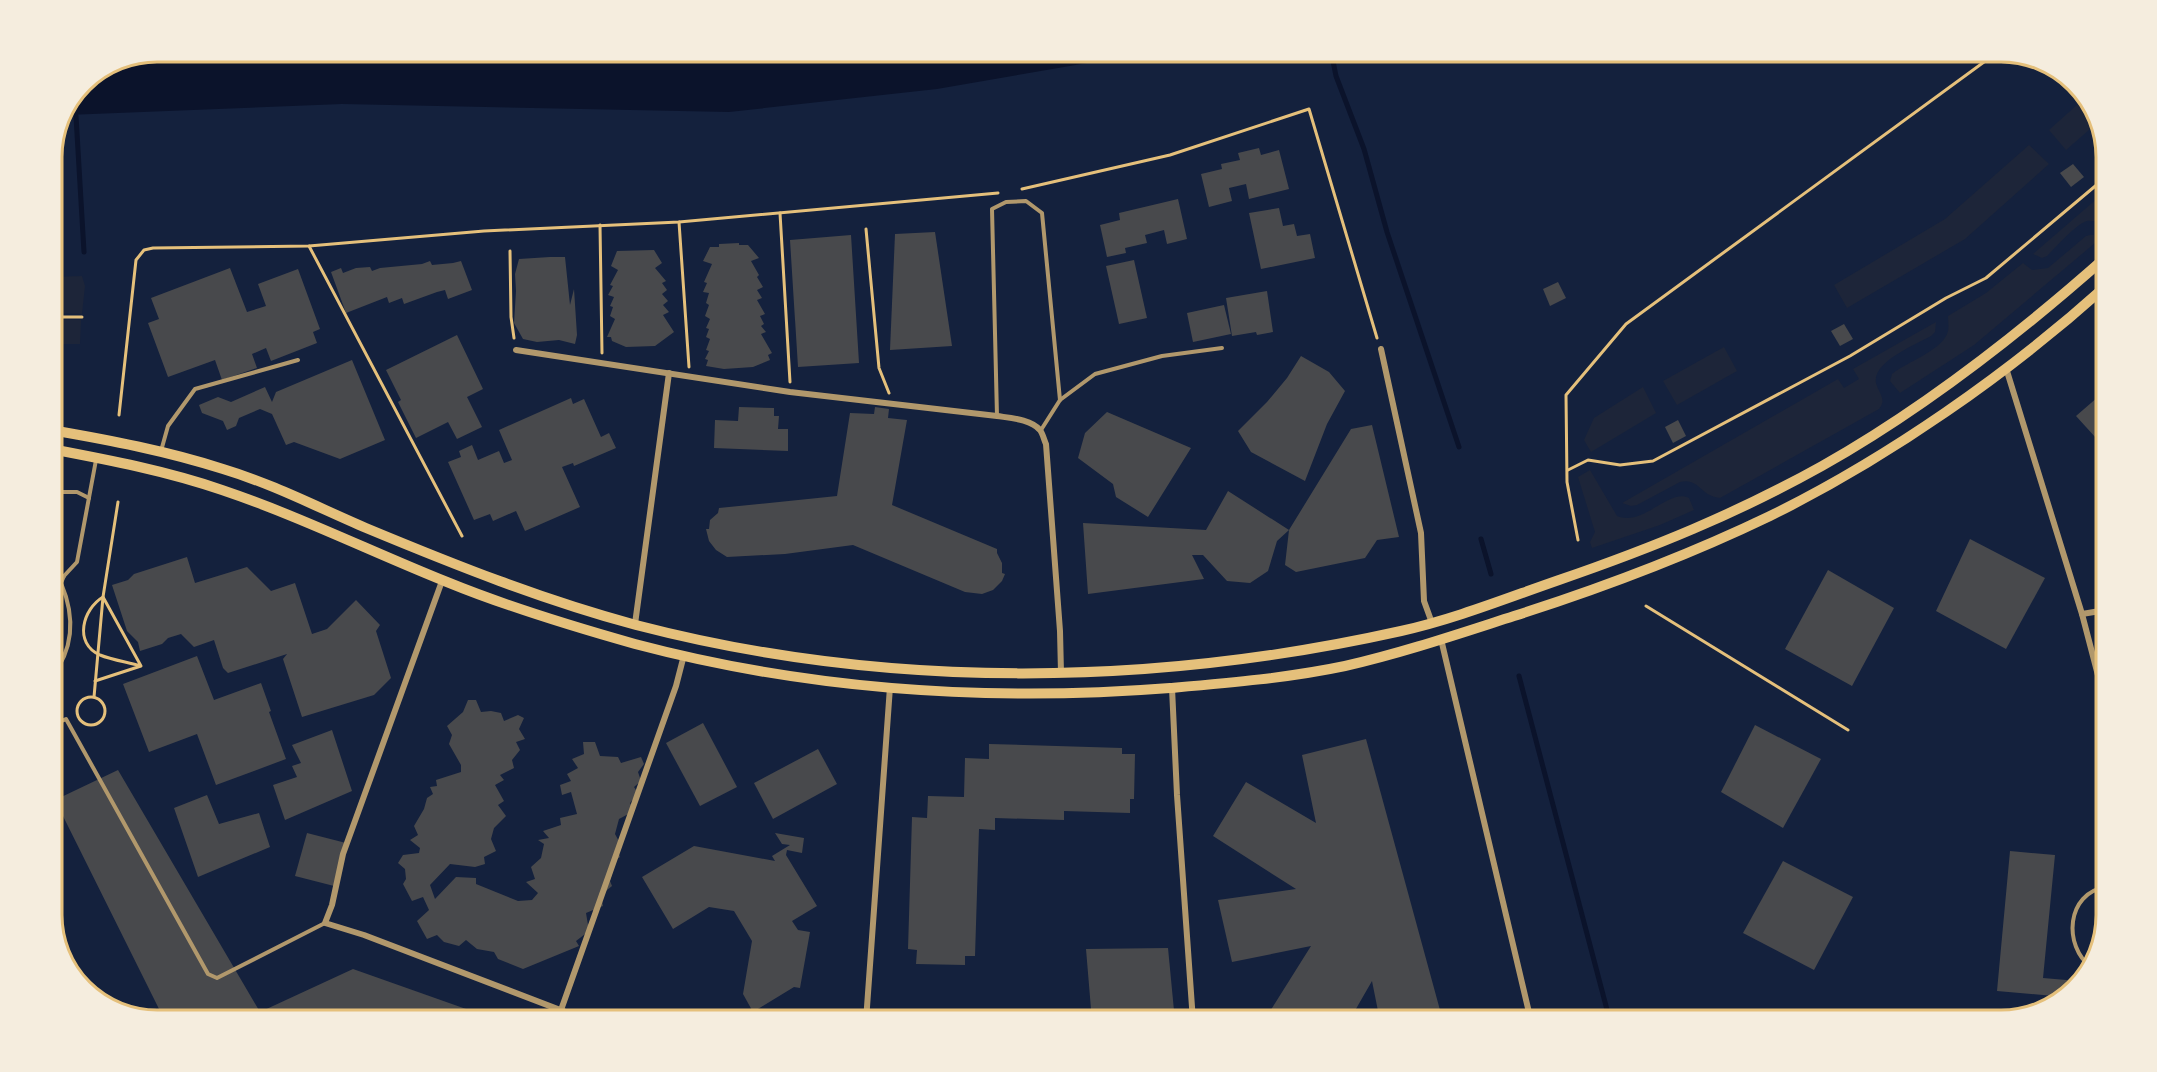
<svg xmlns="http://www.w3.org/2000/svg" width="2157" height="1072" font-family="Mulish,sans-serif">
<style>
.green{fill:#1d2539}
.water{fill:#0b132b}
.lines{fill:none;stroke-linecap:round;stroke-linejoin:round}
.stream{stroke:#0b132b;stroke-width:5}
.building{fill:#48494c}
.path{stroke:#e5c07b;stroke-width:3}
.service{stroke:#b1986c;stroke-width:4}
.minor{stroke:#b1986c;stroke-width:6}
.secondary{stroke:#e5c07b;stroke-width:10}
.rim{fill:none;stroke:#e5c07b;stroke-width:3}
</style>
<rect width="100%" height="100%" fill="#14213d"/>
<!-- green -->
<g class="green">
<polygon points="2087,96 2097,123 2066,150 2049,130"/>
<polygon points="2029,145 2049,164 1965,239 1847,308 1834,285 1945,219"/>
<path d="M2106 191V225C2100 223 2094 220 2087 221 2076 224 2056 247 2047 256L2042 258 2033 254Z"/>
<path d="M2090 235H2094L2095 243 1974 345 1900 393 1890 381 1892 374C1906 362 1944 350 1948 331 1949 326 1948 321 1948 316L1986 293 2023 263 2032 270 2048 268 2086 236Z"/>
<polygon points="82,276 85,286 82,314 51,313 51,277"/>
<polygon points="51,319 81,320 80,344 51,344"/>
<path d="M1936 322 1935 332 1931 336C1915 345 1872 362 1876 383 1879 394 1887 399 1879 409L1720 498C1700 496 1699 477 1680 482L1637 505 1631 506 1622 503 1838 379 1844 388 1859 379 1853 369Z"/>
<polygon points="1724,347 1737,371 1677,405 1663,381"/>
<polygon points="1643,387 1656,413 1591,452 1584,440 1594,418"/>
<path d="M1590 470 1617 516C1643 527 1669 488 1689 498L1694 510 1660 525 1592 548 1590 542 1595 532 1578 477Z"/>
</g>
<!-- water -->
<polygon class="water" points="156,51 1157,51 937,89 729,112 342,104 67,115 82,82 116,59"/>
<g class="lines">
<!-- stream -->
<g class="stream">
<polyline points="1331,51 1336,76 1364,149 1387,232 1459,447"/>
<polyline points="76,116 84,252"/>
<polyline points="1481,539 1491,574"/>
<polyline points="1519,676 1610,1021"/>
</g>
</g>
<!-- building -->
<g class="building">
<polygon points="1259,148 1261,155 1279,150 1289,189 1249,199 1246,184 1229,188 1232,201 1209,207 1201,174 1222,169 1221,164 1240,160 1238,153"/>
<polygon points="2073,164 2084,177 2071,187 2060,173"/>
<polygon points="1178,199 1187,239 1167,244 1164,230 1145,235 1147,243 1125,248 1126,253 1107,257 1100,225 1120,220 1119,213"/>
<polygon points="1279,208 1283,226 1294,224 1297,236 1310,234 1315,258 1261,269 1249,213"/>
<polygon points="935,232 952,346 890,350 895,234"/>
<polygon points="851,235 859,363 798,367 790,240"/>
<polygon points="739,243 739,245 748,245 759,258 751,261 759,275 757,277 763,287 757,290 762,298 757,300 765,314 760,316 764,324 761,326 766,332 761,334 772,353 768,355 770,360 753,367 724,369 706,366 708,360 705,359 709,351 706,350 710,339 706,337 709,329 706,328 710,319 705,316 709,305 706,303 709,293 703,292 707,283 704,282 712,264 703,261 710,247 719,247 719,244"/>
<polygon points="654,250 662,263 655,268 666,281 662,283 667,290 662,294 668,301 663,305 669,312 663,315 674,332 655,346 626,347 612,341 611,337 607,337 615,319 610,316 613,307 610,306 614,297 608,295 613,286 610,285 618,270 611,266 617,251"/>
<polygon points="550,257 565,257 570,305 574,289 577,335 575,344 559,340 537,342 523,339 514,323 516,291 515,274 519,259"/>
<polygon points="1134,260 1147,318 1119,324 1106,266"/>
<polygon points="430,261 432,265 453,263 461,261 472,290 448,299 445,290 437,292 404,304 402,298 389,303 387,297 346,313 331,272 341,268 343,273 356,268 370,267 372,271 380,268 422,264"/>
<polygon points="230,268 247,312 266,306 258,284 298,269 320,329 313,332 317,343 271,361 266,348 252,354 257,368 222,380 215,360 168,377 148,323 159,319 151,298"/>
<polygon points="1558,282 1566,298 1550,306 1543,289"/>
<polygon points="1267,291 1273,332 1257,335 1256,332 1232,336 1226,298"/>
<polygon points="1224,305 1231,334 1193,342 1187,313"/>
<polygon points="1844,324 1853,339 1840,346 1831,331"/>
<polygon points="457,335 483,389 467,397 482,427 457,439 448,422 416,438 398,402 401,400 386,370"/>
<polygon points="1301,356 1329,372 1345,391 1327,424 1305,481 1251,452 1238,431 1267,402 1287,378"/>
<polygon points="352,360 385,440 340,459 294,442 286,445 272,414 260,409 239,418 236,426 227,430 223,421 202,413 199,405 218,397 231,402 265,387 272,402 276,392"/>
<polygon points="2106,390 2106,449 2076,416"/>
<polygon points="571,398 573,404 584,399 601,437 609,433 616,448 574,466 573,463 562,467 580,507 525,531 516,511 493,521 490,514 474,520 448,462 461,457 459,451 472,445 478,460 499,451 504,463 512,460 499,430"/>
<polygon points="739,407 774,408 774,416 779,416 778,429 788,429 788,451 714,448 715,420 738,421"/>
<polygon points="875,407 889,409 888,418 907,420 892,505 997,549 997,553 1002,563 1002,573 1005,574 1002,581 993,590 982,594 965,592 853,545 785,554 727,557 716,550 709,541 706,529 709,529 710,520 718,513 719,508 837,496 850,413 874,414"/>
<polygon points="1107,412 1191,448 1148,517 1116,497 1113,484 1078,458 1085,433"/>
<polygon points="1678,420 1686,436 1673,443 1665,427"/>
<polygon points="1372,425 1399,537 1377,540 1365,558 1296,572 1285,565 1289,530 1277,541 1268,571 1250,583 1227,581 1203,555 1192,555 1204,579 1088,594 1083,523 1206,530 1228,491 1289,530 1351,429"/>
<polygon points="1970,539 2045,578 2006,649 1936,611"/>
<polygon points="187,557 195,583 247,567 271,591 295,583 312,634 327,629 356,600 380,625 376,631 391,678 374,695 302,717 283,659 287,654 228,673 223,668 214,640 194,647 181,634 168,638 162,644 140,651 138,642 127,631 112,585 128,580 134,574"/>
<polygon points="1828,570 1894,608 1852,686 1785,649"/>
<polygon points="197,656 214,700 261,683 271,711 269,712 286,759 216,785 197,734 149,752 123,684"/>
<polygon points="468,700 476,700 481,712 491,711 501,713 504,721 518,715 524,718 519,729 525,739 516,742 520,750 512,760 514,768 500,775 504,780 495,785 504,801 498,805 506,816 494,828 491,839 496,851 484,857 485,864 475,867 450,864 430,885 435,899 456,877 476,878 476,884 518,901 532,900 538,893 526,882 535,879 531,867 541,858 544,844 538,840 549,838 543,831 561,825 560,818 577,814 571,792 562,795 560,785 571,781 567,774 578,768 572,759 584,754 583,742 595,742 600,756 618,757 621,763 641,757 644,764 638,772 641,781 634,787 638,793 630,803 634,811 619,819 615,834 622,847 618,851 620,857 616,860 610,881 612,886 601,895 603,906 586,913 589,931 576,941 579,946 523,969 498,959 494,952 477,949 466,940 459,946 444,942 437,935 427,939 417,921 429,910 423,897 412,901 403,884 406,879 405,869 398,863 403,855 419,853 420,848 410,840 418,835 414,826 424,809 427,798 433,794 430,787 437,786 436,780 461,772 461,765 449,744 452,735 447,726 463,712"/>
<polygon points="703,723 737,787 700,806 666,743"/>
<polygon points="1755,725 1821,759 1783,828 1721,792"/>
<polygon points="332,730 352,791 285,820 273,785 297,777 292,766 301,763 292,745"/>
<polygon points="1366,739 1443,1021 1380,1021 1372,981 1349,1021 1275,1021 1267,1016 1311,946 1232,962 1218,900 1296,889 1213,836 1246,782 1316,823 1302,755"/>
<polygon points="989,744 1122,748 1122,754 1135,754 1134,799 1130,799 1130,813 1064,811 1064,820 995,818 995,830 979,829 975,956 965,956 965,965 916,964 917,950 908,949 912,817 927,818 928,796 964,797 965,758 989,759"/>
<polygon points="818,749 837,784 773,819 754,783"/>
<polygon points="118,770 260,1012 353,969 500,1021 165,1021 55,800"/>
<polygon points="207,795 219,824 259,813 270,847 198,877 174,808"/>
<polygon points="307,833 346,843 334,886 295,876"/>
<polygon points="775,833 804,838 802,853 787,850 786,855 817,906 792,921 798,930 810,932 800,988 794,987 753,1012 743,994 752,941 734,911 709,907 673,929 642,877 694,846 775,861 772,856 790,845 782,844"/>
<polygon points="2010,851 2055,855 2043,978 2078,981 2065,997 1997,991"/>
<polygon points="1783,861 1853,897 1814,970 1743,933"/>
<polygon points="1168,948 1175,1021 1092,1021 1086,949"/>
<polygon points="990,1009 1021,1021 987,1021"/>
</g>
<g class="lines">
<!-- path -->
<g class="path">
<polyline points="1022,189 1170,155 1309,109 1377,338"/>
<polyline points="780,213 790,382"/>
<polyline points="679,222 689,367"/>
<polyline points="600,225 602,353"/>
<polyline points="866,229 879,368 889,393"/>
<polyline points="309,246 462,536"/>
<polyline points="510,251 511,317 514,338"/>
<polyline points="51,317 82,317"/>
<polyline points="119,415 136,260 144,250 153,248 309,246 484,231 679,222 998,193"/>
<polyline points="1568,470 1588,460 1620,465 1653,461 1850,356 1946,298 1986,278 2106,177"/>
<polyline points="1578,540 1567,482 1566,395 1626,324 1999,51"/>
<polyline points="1646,606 1848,730"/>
<path d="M95 681 141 666 103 597C83 609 73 643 100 655 112 660 127 662 141 666"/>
<circle cx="91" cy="711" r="14"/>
<polyline points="94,697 103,597 118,502"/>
</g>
<!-- service -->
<g class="service">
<polyline points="997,416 992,209 1006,202 1026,201 1042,213 1060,400"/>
<polyline points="1041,430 1060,400 1095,374 1162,356 1222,348"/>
<polyline points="161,451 168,426 195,389 298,360"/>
<polyline points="51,492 53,492 51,529"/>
<polyline points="53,492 77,492 89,498"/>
<polyline points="51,576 64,576"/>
<polyline points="51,606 64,576 77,562 96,460"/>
<path d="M51 678C74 649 75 616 61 583"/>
<polyline points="51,726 66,719 208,974 217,978 325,923"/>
<path d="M2091 967C2063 946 2066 893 2106 887"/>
</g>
<!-- minor -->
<g class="minor">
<polyline points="1381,349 1421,533 1424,601 1432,623"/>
<path d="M516 350 790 392 997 416C1010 418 1031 419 1040 430 1043 434 1044 440 1046 444L1060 631 1061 673"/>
<polyline points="2006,368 2082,614 2106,706"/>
<polyline points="442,581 343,854 332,905 325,923 364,935 589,1021"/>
<polyline points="2082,614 2106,610"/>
<polyline points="635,624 669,373"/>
<polyline points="1441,639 1531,1021"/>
<polyline points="1172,688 1177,795 1193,1021"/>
<polyline points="60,949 79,983"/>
<polyline points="561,1010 676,686 684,655"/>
<polyline points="866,1021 890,687"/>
</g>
<!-- secondary -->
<g class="secondary">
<path d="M51 430C109 440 167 451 223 469 273 484 319 508 366 528 455 565 543 600 636 625 886 690 1150 687 1401 631 1455 619 1507 598 1559 580 1652 548 1736 514 1822 466 1925 408 2018 335 2106 257"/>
<path d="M51 449C109 460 167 471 222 490 299 516 372 552 447 582 508 607 571 626 635 644 809 690 991 702 1170 688 1228 683 1288 678 1345 666 1402 653 1458 634 1514 616 1602 588 1687 556 1770 516 1888 458 2008 374 2106 286"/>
</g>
</g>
<!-- crop -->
<path d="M0 0H2157V1072H0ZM157 62H2001A95 95 0 0 1 2096 157V915A95 95 0 0 1 2001 1010H157A95 95 0 0 1 62 915V157A95 95 0 0 1 157 62Z" fill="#f5edde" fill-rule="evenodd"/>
<path class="rim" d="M157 62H2001A95 95 0 0 1 2096 157V915A95 95 0 0 1 2001 1010H157A95 95 0 0 1 62 915V157A95 95 0 0 1 157 62Z"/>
</svg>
